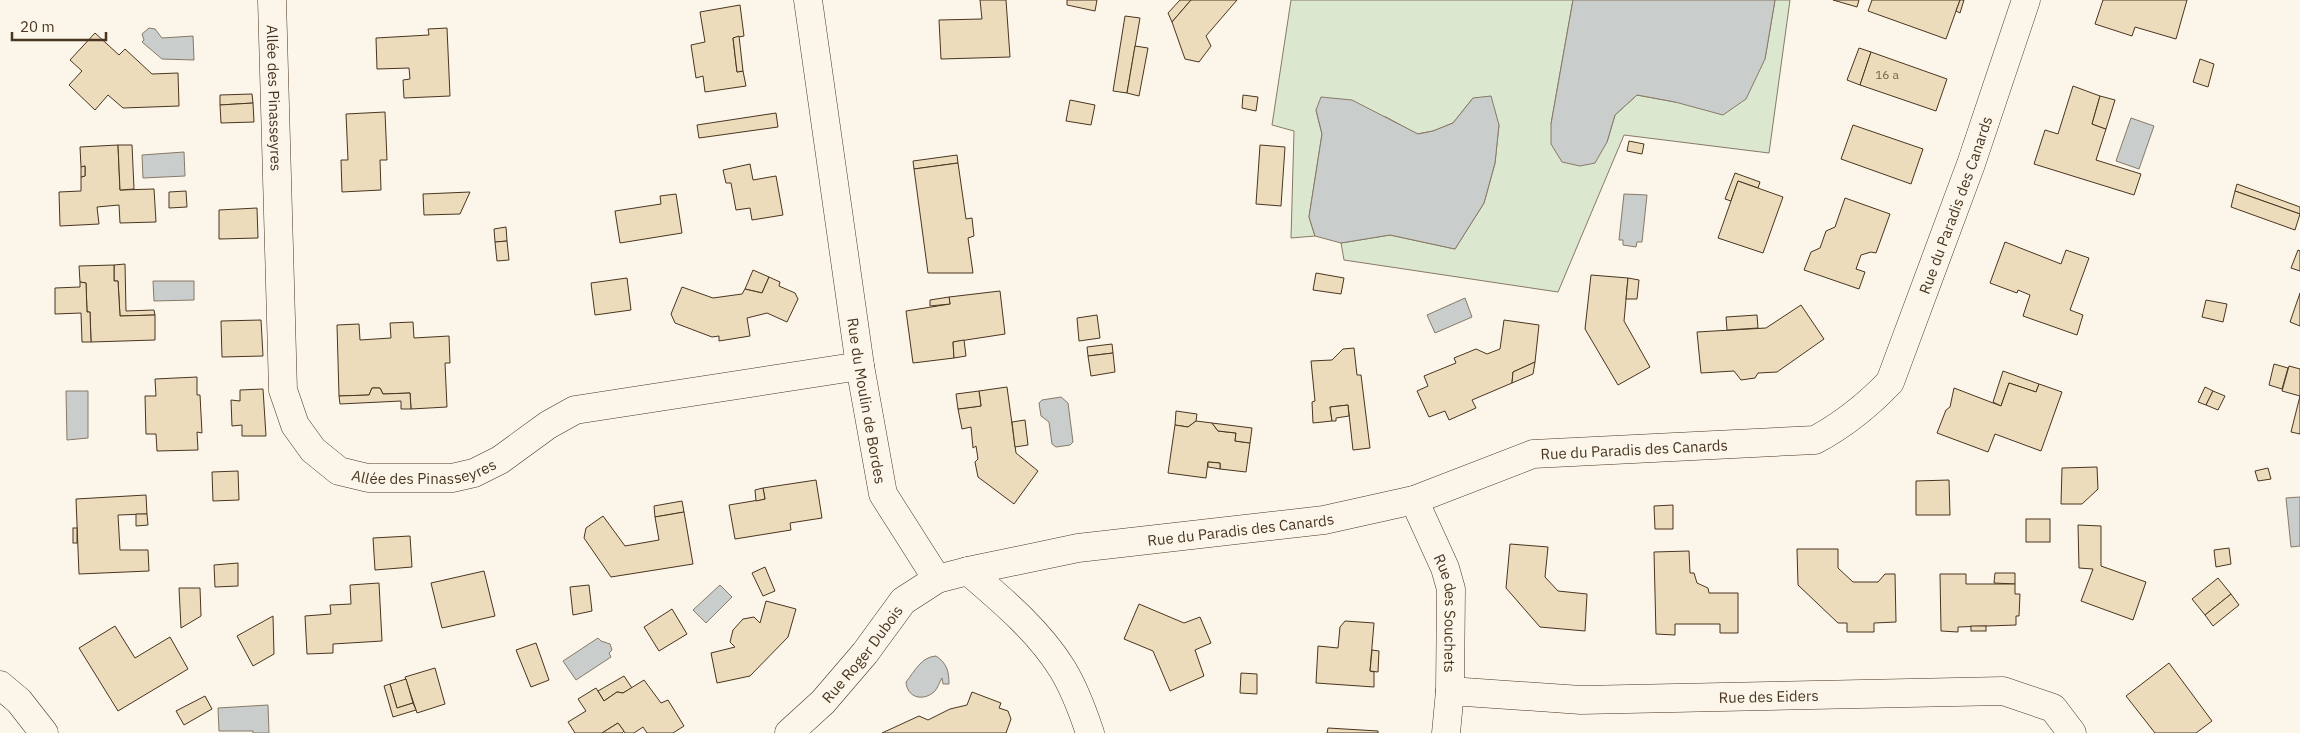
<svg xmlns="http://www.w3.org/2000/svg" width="2300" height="733" font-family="'IBM Plex Sans',sans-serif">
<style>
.green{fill:#dce7d0;stroke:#887966}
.water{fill:#c9cecd;stroke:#887966}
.building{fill:#ecdcbc;stroke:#4a3520}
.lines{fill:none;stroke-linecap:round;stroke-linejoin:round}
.minor-casing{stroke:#4a3520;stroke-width:29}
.minor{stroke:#fbf6e9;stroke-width:28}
.labels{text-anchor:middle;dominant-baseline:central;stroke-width:4;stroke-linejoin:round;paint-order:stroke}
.number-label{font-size:12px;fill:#725f47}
.street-label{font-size:15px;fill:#4a3520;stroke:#fbf6e9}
</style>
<rect width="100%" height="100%" fill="#fbf6e9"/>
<!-- green -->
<polygon class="green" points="1291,0 1573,0 1551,124 1607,142 1615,115 1637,95 1675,102 1765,59 1775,0 1790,0 1769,153 1624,135 1558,292 1344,260 1341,243 1390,235 1455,249 1484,203 1495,163 1499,125 1473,98 1453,123 1433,131 1417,134 1386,117 1316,110 1322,134 1309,217 1315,236 1291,238 1294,131 1272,125"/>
<!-- water -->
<g class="water">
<polygon points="1573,0 1775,0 1765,59 1746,99 1723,115 1675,102 1637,95 1615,115 1607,142 1595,163 1580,166 1562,162 1551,144 1551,124"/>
<polygon points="149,28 155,29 162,38 193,36 194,60 162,59 142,42 144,40 142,34"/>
<polygon points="1491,96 1499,125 1495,163 1484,203 1455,249 1390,235 1341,243 1315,236 1309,217 1322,134 1316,110 1321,97 1352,100 1418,134 1433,131 1453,123 1473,98"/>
<polygon points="2131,118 2154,126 2139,169 2116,161"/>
<polygon points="184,152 185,176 143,178 142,155"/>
<polygon points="1624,194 1647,195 1642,242 1637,242 1636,247 1623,245 1623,240 1619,240"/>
<polygon points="153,281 194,281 194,300 154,301"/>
<polygon points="1465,298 1472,317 1435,333 1427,315"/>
<polygon points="66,391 88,391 88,438 67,440"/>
<polygon points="1061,397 1068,403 1073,442 1070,445 1056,447 1052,444 1049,422 1041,416 1039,403 1042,400"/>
<polygon points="2300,497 2300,546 2291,547 2286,498"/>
<polygon points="720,585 732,597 706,623 693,610"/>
<polygon points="598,638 601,641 610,644 612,650 609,653 611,657 576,680 563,661"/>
<path d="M936 656C947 663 949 672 949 684H943L942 678C939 683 938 688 934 692 922 702 907 697 906 682 915 671 921 657 936 656Z"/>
<polygon points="268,705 269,733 253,733 253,731 219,731 218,708"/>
</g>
<!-- building -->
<g class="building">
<polygon points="980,0 1006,0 1010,57 941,59 939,20 982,19"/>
<polygon points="1067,0 1097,0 1095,11 1067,5"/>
<polygon points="1180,0 1191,0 1172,22 1168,13"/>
<polygon points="1191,0 1237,0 1206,36 1211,46 1199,62 1185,59 1172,22"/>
<polygon points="1833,0 1859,0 1857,7"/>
<polygon points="1872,0 1960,0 1946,39 1868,11"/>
<polygon points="1960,0 1964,0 1960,13 1956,11"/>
<polygon points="2103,0 2187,0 2176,39 2135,27 2132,36 2095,24"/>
<polygon points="740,5 744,36 733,38 737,72 743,71 746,86 705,92 703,76 696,78 691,45 705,42 700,12"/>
<polygon points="1125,16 1140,18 1127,93 1113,91"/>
<polygon points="447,28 450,96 404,98 403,80 410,79 409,68 377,69 376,38 429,35 428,29"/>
<polygon points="95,33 119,55 125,49 152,74 178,73 179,106 123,108 108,95 95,110 69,85 82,71 70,60"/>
<polygon points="739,36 743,71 737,72 733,38"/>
<polygon points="1135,46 1148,48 1139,96 1127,93"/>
<polygon points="1859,48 1871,52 1860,85 1847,80"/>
<polygon points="1871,52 1947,79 1936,111 1860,85"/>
<polygon points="2200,59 2214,64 2208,87 2193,82"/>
<polygon points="2073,86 2100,96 2092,124 2106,129 2096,160 2141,174 2134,195 2034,164 2045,130 2058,134"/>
<polygon points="252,94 253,103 220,105 220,95"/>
<polygon points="1243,95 1258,97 1256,111 1242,108"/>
<polygon points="2100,96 2115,100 2106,129 2092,124"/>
<polygon points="1070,100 1095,105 1091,125 1066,121"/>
<polygon points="253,103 254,122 221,123 220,105"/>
<polygon points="385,112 387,160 380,160 381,190 342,192 341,160 348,160 346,114"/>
<polygon points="776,113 778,127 699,138 697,125"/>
<polygon points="1853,125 1923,149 1911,184 1841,159"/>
<polygon points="1629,141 1644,144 1642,154 1627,151"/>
<polygon points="118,145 120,190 154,189 156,222 120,223 119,205 97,207 99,224 60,226 59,192 81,191 81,177 85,176 85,166 81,167 80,147"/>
<polygon points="118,145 132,145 134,189 120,190"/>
<polygon points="1260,145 1285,147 1281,206 1256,204"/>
<polygon points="957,155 958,163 914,169 913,161"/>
<polygon points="958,163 966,219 972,218 974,236 968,238 973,273 928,273 914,169"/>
<polygon points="750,164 753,180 776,176 783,215 752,220 750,208 736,210 731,183 726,183 723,170"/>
<polygon points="85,166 85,176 81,177 81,167"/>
<polygon points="1735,173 1760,182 1758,188 1738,181 1731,201 1725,199"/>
<polygon points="1738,181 1783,197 1763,253 1718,238"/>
<polygon points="2237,184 2300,207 2300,214 2235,191"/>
<polygon points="186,191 187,207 169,208 169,192"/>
<polygon points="2235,191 2300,214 2295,230 2231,207"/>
<polygon points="470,192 460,214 424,215 423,194"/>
<polygon points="676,194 682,233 620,243 615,211 661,204 660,196"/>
<polygon points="1845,198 1890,214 1876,253 1871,252 1861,255 1856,269 1865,272 1859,289 1804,270 1811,252 1820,248 1826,231 1835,227"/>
<polygon points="257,208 258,238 219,239 219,210"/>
<polygon points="506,227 507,241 495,242 494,229"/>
<polygon points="507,241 509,260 497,261 495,242"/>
<polygon points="2005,242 2061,264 2066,250 2089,258 2070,310 2083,315 2077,335 2023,316 2030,295 2018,290 2017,293 1990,283"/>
<polygon points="2298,250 2300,251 2300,271 2291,268"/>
<polygon points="125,264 126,311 154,310 155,315 120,316 118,281 114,281 114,265"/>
<polygon points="114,265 114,281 118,281 120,316 155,315 155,340 91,342 90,312 87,312 86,283 80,282 79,266"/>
<polygon points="753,270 769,277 762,293 745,289"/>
<polygon points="1316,273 1344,278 1341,294 1313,290"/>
<polygon points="1591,275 1628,278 1624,321 1650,367 1618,385 1585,329"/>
<polygon points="769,277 780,282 779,286 795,293 798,299 787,322 767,313 747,318 750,336 719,341 719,336 712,337 675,323 671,314 682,287 713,298 742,294 745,289 762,293"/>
<polygon points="627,278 631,310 595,315 591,283"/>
<polygon points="1628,278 1639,280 1637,299 1626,299"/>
<polygon points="80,282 86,283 87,312 90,312 91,342 82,342 81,313 55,314 55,288 80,287"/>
<polygon points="1000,291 1005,334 953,342 954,358 913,363 906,311 950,304 949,297"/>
<polygon points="2300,293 2300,326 2290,322"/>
<polygon points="949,297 950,304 930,306 930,300"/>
<polygon points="2206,300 2227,304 2223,322 2202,317"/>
<polygon points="1801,305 1824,339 1777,372 1758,373 1755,378 1741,380 1734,371 1701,373 1697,332 1766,328"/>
<polygon points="1097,315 1100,338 1079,341 1077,318"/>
<polygon points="1757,315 1758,328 1727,330 1726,317"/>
<polygon points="261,320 263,356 222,357 221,321"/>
<polygon points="1504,320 1539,325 1535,362 1513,372 1512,383 1472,400 1476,408 1449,420 1445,411 1429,417 1417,391 1428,386 1424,376 1456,363 1454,358 1476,349 1487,354 1500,349"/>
<polygon points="413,322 414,338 449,336 450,363 445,363 447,407 411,409 410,393 383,394 380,388 372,388 369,395 339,396 337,325 359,324 360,340 391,338 390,323"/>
<polygon points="964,340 966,356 954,358 953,342"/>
<polygon points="1112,344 1113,353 1088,356 1087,347"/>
<polygon points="1354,348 1357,375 1361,375 1370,448 1353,450 1348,405 1330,407 1332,421 1313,423 1312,402 1315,401 1311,361 1332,360 1343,349"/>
<polygon points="1113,353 1115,372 1091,376 1088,356"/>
<polygon points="1535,362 1533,374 1512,383 1513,372"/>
<polygon points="2274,364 2288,368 2282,389 2269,385"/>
<polygon points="2289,366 2300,369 2300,396 2282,391"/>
<polygon points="2003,371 2039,384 2036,392 2009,383 2001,406 1993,402"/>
<polygon points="197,377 197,395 200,395 202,433 197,432 198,450 157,451 156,434 146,434 145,396 156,396 155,379"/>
<polygon points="2009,383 2036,392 2039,384 2062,392 2041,451 1995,434 1988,452 1937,433 1946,410 1950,407 1954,388 2001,406"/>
<polygon points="1007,387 1016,453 1038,471 1014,504 978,477 975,462 978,459 976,446 973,448 971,427 962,429 958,409 981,406 979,391"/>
<polygon points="2205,387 2213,391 2206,405 2198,402"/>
<polygon points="372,388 380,388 383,394 410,393 411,409 401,409 401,401 340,404 339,396 369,395"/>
<polygon points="263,389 266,436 242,436 242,425 232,426 231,400 240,401 240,390"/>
<polygon points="979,391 981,406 958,409 956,394"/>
<polygon points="2213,391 2225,396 2218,410 2206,405"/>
<polygon points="2300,396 2300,434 2291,432"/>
<polygon points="1348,405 1349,416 1336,418 1336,421 1332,421 1330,407"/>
<polygon points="1176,411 1197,414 1196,421 1188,427 1175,425"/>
<polygon points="1025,420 1028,445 1015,447 1012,422"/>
<polygon points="1196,421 1212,423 1218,431 1236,433 1235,441 1250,443 1246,472 1220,469 1220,463 1208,462 1206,478 1168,473 1175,425 1188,427"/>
<polygon points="1212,423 1252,428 1250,443 1235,441 1236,433 1218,431"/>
<polygon points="1208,462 1220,463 1220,469 1208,467"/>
<polygon points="2097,467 2098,489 2082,504 2061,504 2062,468"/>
<polygon points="2268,468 2271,479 2258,481 2255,471"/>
<polygon points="238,471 239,500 213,501 212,472"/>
<polygon points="816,480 822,518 790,523 791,530 735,539 729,505 765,499 763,488"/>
<polygon points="1949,480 1950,515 1916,515 1916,481"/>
<polygon points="763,488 765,499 756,501 755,490"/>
<polygon points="146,495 147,514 118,515 120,550 148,550 149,571 79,574 76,499"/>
<polygon points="682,501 684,512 655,517 654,506"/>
<polygon points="1673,505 1673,529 1655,529 1654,506"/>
<polygon points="684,512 693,564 611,577 584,538 586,528 603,516 625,546 659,540 655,517"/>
<polygon points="136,514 147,514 148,525 136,526"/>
<rect x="2026" y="519" width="24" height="23"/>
<polygon points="2078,525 2101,526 2101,566 2146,582 2133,620 2081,601 2093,569 2079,568"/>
<rect x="73" y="528" width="4" height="15"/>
<polygon points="410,536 412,567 375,570 373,538"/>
<polygon points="1510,544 1548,547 1545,577 1558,591 1587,594 1585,631 1540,627 1506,588"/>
<polygon points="2229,548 2231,564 2216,567 2214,550"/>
<polygon points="1797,549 1838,549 1838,568 1853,582 1878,582 1885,574 1895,574 1896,622 1874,623 1874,632 1847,632 1847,623 1838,623 1798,585"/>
<polygon points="1689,551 1690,573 1694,573 1697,583 1708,588 1709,593 1738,593 1738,633 1720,633 1720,624 1675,624 1675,635 1656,634 1654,552"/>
<polygon points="238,563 238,586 215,587 214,565"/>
<polygon points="765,567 775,591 763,596 752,573"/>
<polygon points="484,571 495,616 442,628 431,583"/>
<polygon points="1995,573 2015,573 2015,584 1994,583"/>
<polygon points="1940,574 1966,574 1966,584 2015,584 2015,594 2020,594 2019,616 2016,616 2016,625 1958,627 1958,632 1941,631"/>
<polygon points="2218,578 2231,594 2205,615 2192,599"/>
<polygon points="379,583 382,641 333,644 333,653 307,654 305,616 331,614 330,605 351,604 350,585"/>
<polygon points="589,585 592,611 573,615 570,587"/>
<polygon points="179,588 200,588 201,616 181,628"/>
<polygon points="2231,594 2239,605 2213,626 2205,615"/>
<polygon points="766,601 796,609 788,637 750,676 717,683 711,653 735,647 730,642 733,630 743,619 754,617 760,623"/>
<polygon points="1139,604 1184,623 1200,617 1211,643 1195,650 1204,676 1170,691 1153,651 1124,639"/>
<polygon points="672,609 687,634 659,651 644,627"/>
<polygon points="273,616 274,654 253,666 237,636"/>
<polygon points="1345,621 1374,623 1370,671 1374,672 1374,687 1316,683 1318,646 1338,648 1340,627"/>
<polygon points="115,626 135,658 170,637 188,669 118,711 79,648"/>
<rect x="1971" y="626" width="15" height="5"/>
<polygon points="536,643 549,680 531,687 516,650"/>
<polygon points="1372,650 1379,651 1378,672 1370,671"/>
<polygon points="2169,663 2212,721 2196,733 2155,733 2126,696"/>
<polygon points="435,668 445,704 417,713 405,677"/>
<polygon points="1241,673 1257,674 1257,694 1240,693"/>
<polygon points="624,676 632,688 623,693 617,692 604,701 598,691"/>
<polygon points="406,679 413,703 397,708 390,684"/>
<polygon points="644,680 661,703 668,700 684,726 673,733 647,733 643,727 634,733 625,733 618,723 602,733 575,733 568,722 586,711 578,699 596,688 604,701 617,692 623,693"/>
<polygon points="390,684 397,708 413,703 416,710 393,717 384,686"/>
<polygon points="972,692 1001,703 999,708 1008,711 1011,719 1006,733 882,733 919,716 928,720 950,709 967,705"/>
<polygon points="205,696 212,709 184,725 176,711"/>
<polygon points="618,723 624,731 622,733 602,733"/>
<polygon points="1328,728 1378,731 1378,733 1327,733"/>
</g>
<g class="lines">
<!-- minor casing -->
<g class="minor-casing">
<g id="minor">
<path id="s1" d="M272 0 283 390 295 425 313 450 339 471 368 478H452L474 473 500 460 548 425 575 410 860 366"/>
<path id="s2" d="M808 0 860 366 883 494 937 579 968 571C1002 600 1039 631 1063 670 1075 690 1083 712 1090 733"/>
<path id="s3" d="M1414 500 1445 568 1451 589 1450 691 1446 733"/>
<path id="s4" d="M968 571 1078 548 1324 520 1414 500 1533 454 1815 440C1845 424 1867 406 1890 382L1971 164 2026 0"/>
<polyline points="0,685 19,701 44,733"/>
<path id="s5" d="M1450 691 1581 700 2003 691 2053 708 2072 733"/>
<path id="s6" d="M789 733 823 702 865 653 903 601 937 579"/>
</g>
</g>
<!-- minor -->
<use href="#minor" class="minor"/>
</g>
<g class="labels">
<!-- number labels -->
<g class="number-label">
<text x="1887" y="74">16 a</text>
</g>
<!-- street labels -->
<g class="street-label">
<text stroke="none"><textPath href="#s1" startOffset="98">Allée des Pinasseyres</textPath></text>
<text stroke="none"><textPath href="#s4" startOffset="1146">Rue du Paradis des Canards</textPath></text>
<text stroke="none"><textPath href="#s2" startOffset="405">Rue du Moulin de Bordes</textPath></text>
<text stroke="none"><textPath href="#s4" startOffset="681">Rue du Paradis des Canards</textPath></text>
<text stroke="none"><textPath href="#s1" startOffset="578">Allée des Pinasseyres</textPath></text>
<text stroke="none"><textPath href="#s4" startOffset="276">Rue du Paradis des Canards</textPath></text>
<text stroke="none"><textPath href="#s3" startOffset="120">Rue des Souchets</textPath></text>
<text stroke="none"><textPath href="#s6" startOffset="108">Rue Roger Dubois</textPath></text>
<text stroke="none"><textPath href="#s5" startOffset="319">Rue des Eiders</textPath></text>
</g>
</g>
<!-- scale -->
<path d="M12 32v8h94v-8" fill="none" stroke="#4a3520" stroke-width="2.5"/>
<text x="20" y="32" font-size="15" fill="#4a3520" stroke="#fbf6e9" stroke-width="4" paint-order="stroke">20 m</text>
</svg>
